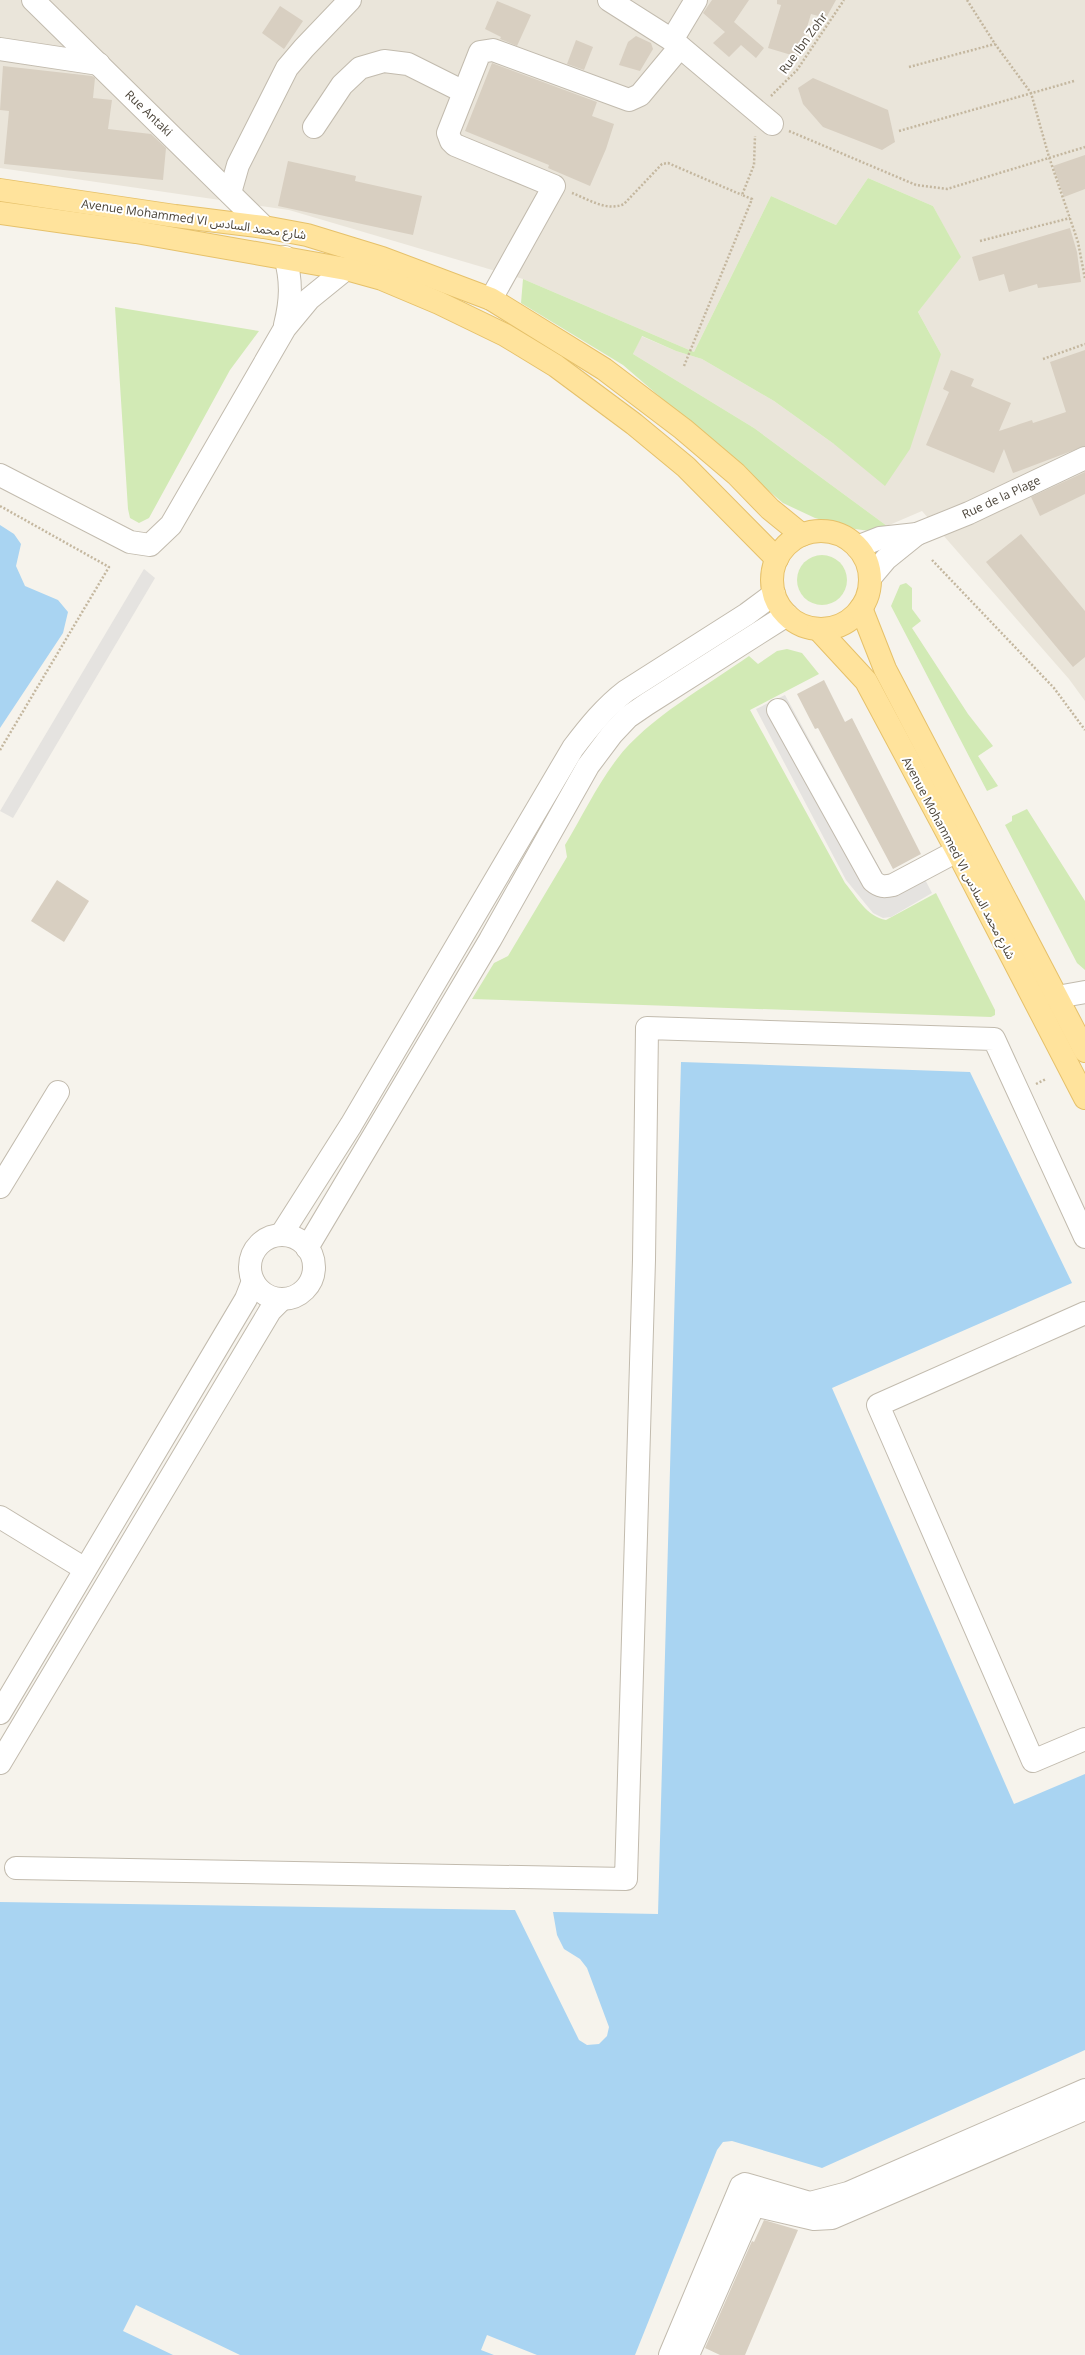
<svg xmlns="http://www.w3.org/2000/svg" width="1085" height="2355" font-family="'Open Sans','Noto Sans Arabic',sans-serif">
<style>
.residential{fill:#eae5da}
.green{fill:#d2eab5}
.parking{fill:#e5e3e0}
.water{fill:#a9d4f2}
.building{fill:#d8cfc1}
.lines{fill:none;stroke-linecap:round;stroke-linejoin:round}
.minor-casing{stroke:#c2bbae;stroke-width:24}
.major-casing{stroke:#e6c16a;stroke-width:24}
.path{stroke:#c4b79f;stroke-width:2.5;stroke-dasharray:2 2;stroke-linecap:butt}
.minor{stroke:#fff;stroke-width:22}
.major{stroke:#ffe39c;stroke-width:22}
.labels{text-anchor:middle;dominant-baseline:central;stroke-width:4;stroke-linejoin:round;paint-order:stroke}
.street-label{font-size:12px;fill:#4b4439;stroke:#fff}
</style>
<rect width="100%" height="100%" fill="#f6f3ec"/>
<!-- residential -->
<polygon class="residential" points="0,0 1085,0 1085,701 1069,679 922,511 887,526 754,428 633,354 641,336 676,351 702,359 774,401 834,444 941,354 918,312 960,257 933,206 868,178 836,225 771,196 694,352 523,279 289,210 0,168"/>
<!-- green -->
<g class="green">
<polygon points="868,178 933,206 961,257 918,312 941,354 910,449 885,486 834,444 774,401 702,359 676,351 642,336 633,354 754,428 887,526 870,531 855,529 815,518 783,503 623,365 521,303 523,279 694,352 771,196 836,225"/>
<polygon points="115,307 259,331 230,370 149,518 139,523 130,518 128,509"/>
<circle cx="822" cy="580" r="25"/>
<polygon points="906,583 912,588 912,609 921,621 912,628 968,714 993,746 978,756 998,786 987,791 891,606 900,585"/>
<path d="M787 649 802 653 819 674 750 710 845 883C856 896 867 917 886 920L936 893 995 1010V1015L991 1017 472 999 494 963 508 956 567 857 565 845C582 817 597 785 617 759 647 719 708 685 749 656L758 664 777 651Z"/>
<polygon points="1027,809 1085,901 1085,970 1077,963 1005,825 1012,821 1012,816"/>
</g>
<!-- parking -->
<g class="parking">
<polygon points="144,569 155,578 13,818 0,811"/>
<polygon points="785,695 885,878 916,862 932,893 891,917 883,918 873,913 846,880 756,709"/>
</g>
<!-- water -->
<g class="water">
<polygon points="0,525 14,534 21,544 16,566 25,586 58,600 68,612 63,633 0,728"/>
<polygon points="681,1062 970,1072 1072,1283 832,1388 1014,1804 1085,1774 1085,2050 822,2168 732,2141 723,2142 717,2150 635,2355 537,2355 487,2335 481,2350 494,2355 240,2355 136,2305 123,2331 173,2355 0,2355 0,1902 515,1910 579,2040 587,2045 599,2044 607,2036 609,2027 587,1968 580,1959 564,1949 557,1935 553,1912 658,1914"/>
</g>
<!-- building -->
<g class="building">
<polygon points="712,0 749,0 734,22 764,48 756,58 741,45 729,57 713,43 725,32 703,13"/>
<polygon points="777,0 836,0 826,18 811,14 798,57 768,48 781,5 777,4"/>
<polygon points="497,1 531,15 517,46 500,39 501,37 485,29"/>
<polygon points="280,6 303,21 284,49 262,33"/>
<polygon points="636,36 651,43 653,49 640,71 619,65 628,42"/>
<polygon points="576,40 593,47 584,70 567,64"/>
<polygon points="492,63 597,102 592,116 614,124 606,149 590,186 548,168 549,165 465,131"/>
<polygon points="3,66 92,76 95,78 93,98 112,100 108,129 151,134 166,148 163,180 4,164 9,111 0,110"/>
<polygon points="813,78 888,110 895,142 882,150 823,127 803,104 798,88"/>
<polygon points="1085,155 1085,189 1064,197 1053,166"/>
<polygon points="288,161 356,176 355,181 422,196 413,235 278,206"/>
<polygon points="1070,228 1077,252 1081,282 1038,288 1037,284 1009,292 1004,274 979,281 972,257"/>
<polygon points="1085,350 1085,446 1013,473 1004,449 994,473 926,445 949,392 943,389 951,370 974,379 971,386 1011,403 999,431 1032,420 1033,423 1066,412 1050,362"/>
<polygon points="1085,472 1085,494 1040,516 1031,497"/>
<polygon points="1021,534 1085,611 1085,657 1073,667 986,562"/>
<polygon points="824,680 845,722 852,718 921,854 893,869 818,728 815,729 797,694"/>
<polygon points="57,880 89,901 64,942 31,921"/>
<polygon points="764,2220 798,2230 745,2355 720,2355 705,2348 752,2241 754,2242"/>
</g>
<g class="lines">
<!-- minor casing -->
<g class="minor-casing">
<g id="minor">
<polyline points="33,0 264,227"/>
<polyline points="609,0 672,40 772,124"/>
<polyline points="672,40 696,0"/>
<polyline points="0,49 99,64"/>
<polyline points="314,127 342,85 360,68 384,61 408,64 464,92"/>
<polyline points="230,193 238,165 287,68 304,48 350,0"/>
<path d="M285 257C292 281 291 301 285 325"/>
<polyline points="491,299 554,186 455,145 451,141 448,133 480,52 493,50 629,100 640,95 680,47"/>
<polyline points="0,475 130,542 150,545 171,525 285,328 309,299 346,269"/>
<polyline points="857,547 880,538 917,534 969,513 1085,458"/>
<polyline points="870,578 886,559 917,534"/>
<path d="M778 710 873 881C880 887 884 887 893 885L957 851"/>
<polyline points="1057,997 1085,992"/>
<polyline points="0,1187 58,1092"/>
<path d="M281 1235 351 1125 573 748C589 727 605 707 626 691L747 614 774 594"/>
<circle cx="282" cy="1267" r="32"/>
<polyline points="307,1248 490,940 588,766 612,734 628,717 647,704 787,615"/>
<polyline points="1085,1313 878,1405 1033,1761 1085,1739"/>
<polyline points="0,1517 85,1569"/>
<polyline points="0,1713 246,1299 253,1281"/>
<polyline points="0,1763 270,1311 282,1299"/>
<polyline points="16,1868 626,1879 644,1260 647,1028 994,1039 1085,1237"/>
<polyline points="670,2355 741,2186 745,2184 810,2203 848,2193 1085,2090"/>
<polyline points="688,2355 754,2205 814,2219 832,2218 1085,2109"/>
</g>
</g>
<!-- major casing -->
<g class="major-casing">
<g id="major">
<polyline points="0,190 175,216 264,227 307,235 382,258 491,299 604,369 683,429 736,474 770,509 802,535"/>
<polyline points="0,213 136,232 346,269 382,279 439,303 505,335 556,366 634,424 686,467 777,559"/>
<circle cx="821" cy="580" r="49"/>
<polyline points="861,608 885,669 1085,1051"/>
<polyline points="818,629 866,681 957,851 1085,1098"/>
</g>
</g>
<!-- path -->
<g class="path">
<polyline points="967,0 995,44 1031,93 1049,157 1078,242 1085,279"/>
<polyline points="909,67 995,44"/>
<polyline points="771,96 797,70 844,0"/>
<polyline points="789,131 916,185 947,189 1085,147"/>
<polyline points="899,131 1074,81"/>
<path d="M572 193C588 199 607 212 624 204L662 164 668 163 742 195"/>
<polyline points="980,241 1070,218"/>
<polyline points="1043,359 1085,344"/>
<polyline points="684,366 752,199 742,195 754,165 755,136"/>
<polyline points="0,506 109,567 0,750"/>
<polyline points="932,560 1054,688 1085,730"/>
<polyline points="1036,1084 1046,1079"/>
</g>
<!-- minor -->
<use href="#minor" class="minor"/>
<!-- major -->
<use href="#major" class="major"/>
</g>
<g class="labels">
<!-- street labels -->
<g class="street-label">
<text transform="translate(803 43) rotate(-54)">Rue Ibn Zohr</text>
<text transform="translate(149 113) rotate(44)">Rue Antaki</text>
<text transform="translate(194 219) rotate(8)">Avenue Mohammed VI شارع محمد السادس</text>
<text transform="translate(1001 497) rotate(-25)">Rue de la Plage</text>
<text transform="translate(959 858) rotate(62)">Avenue Mohammed VI شارع محمد السادس</text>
</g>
</g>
</svg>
